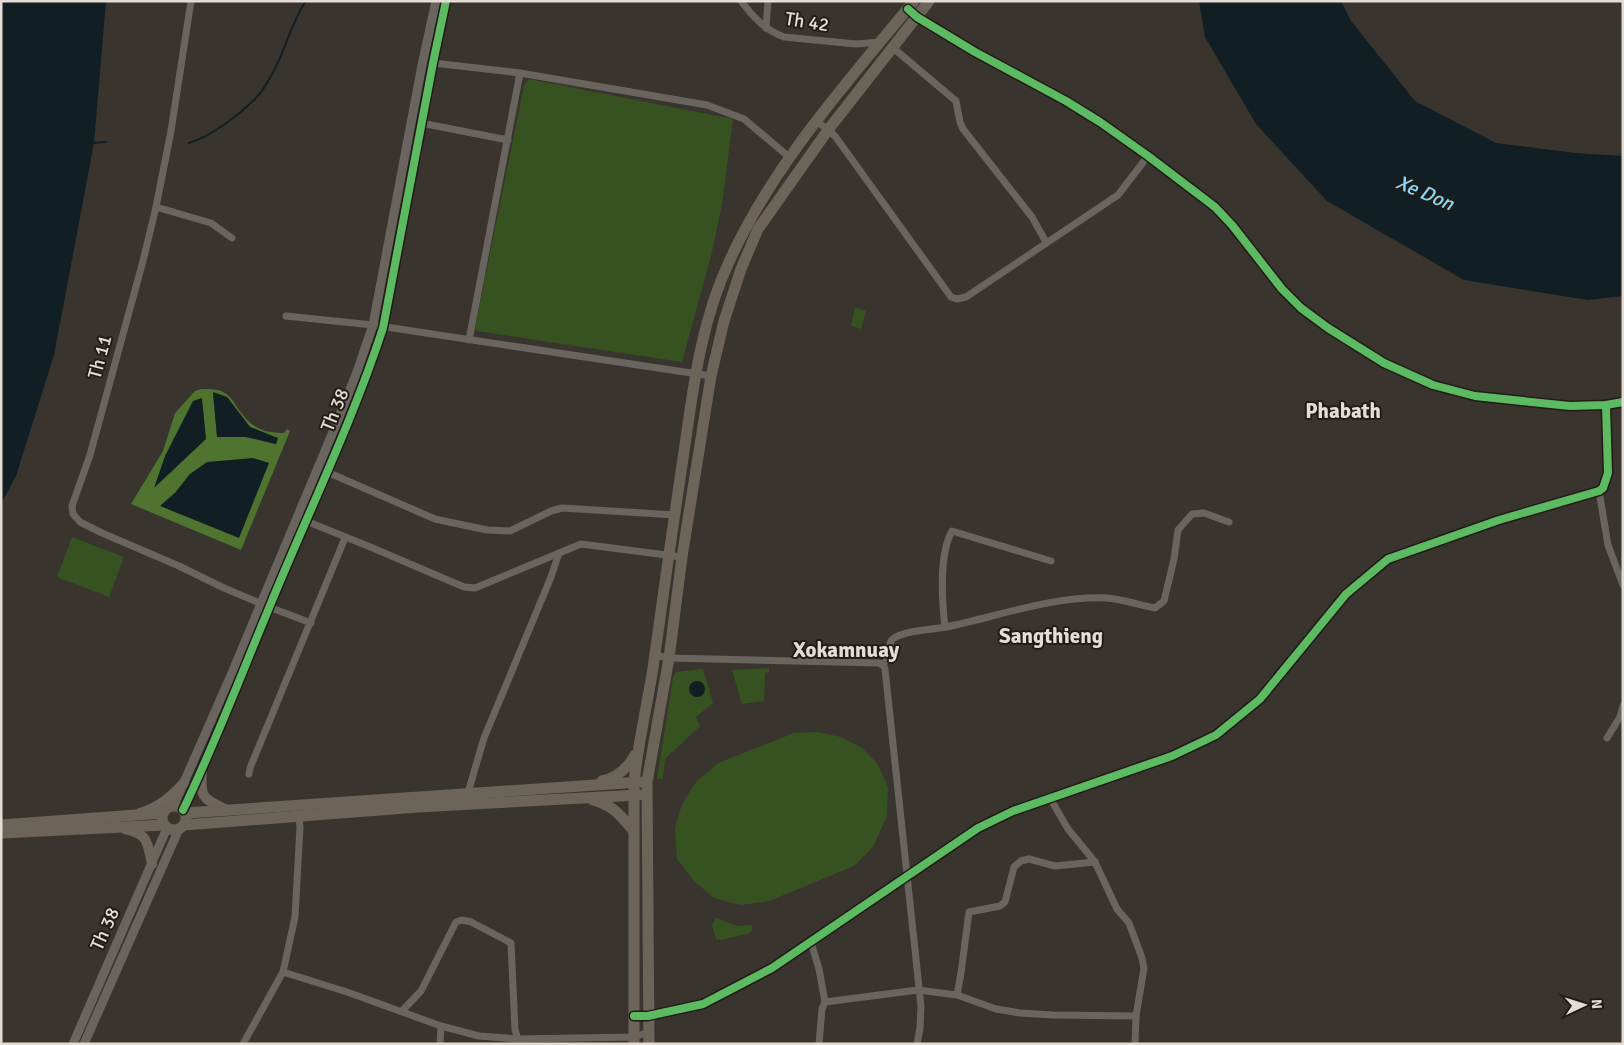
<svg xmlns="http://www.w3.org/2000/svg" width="1624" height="1045" font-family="Signika,sans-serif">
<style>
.green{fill:#375221}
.forest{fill:#4e7430;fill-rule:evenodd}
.water{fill:#111e23}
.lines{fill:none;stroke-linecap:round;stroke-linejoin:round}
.stream{stroke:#111e23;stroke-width:2}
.minor{stroke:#6a645f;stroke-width:7}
.tertiary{stroke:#6a645f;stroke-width:9}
.primary{stroke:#6e665d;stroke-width:10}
.trunk{stroke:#6c6459;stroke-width:11}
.cycleway-casing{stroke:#221c17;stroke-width:11}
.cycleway{stroke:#5cba63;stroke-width:8}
.labels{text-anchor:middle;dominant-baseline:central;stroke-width:4;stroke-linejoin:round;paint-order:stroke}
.street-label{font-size:19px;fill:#e5dcd5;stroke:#221c17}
.water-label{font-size:20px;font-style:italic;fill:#89d9f9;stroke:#221c17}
.quarter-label{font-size:21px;font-weight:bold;fill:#e5dcd5;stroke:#221c17}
</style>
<rect width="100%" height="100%" fill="#3a342e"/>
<!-- green -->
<g class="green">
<polygon points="529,79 733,119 722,204 712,252 682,362 477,331 475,328 524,86"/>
<polygon points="855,308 866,311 861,329 851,326"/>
<polygon points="72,537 124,557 109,597 57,577"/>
<polygon points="769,668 769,672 765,673 764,701 742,704 732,670"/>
<polygon points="703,669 713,703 696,717 700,726 665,759 663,777 662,779 657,779 673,678 676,672"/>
<polygon points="818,732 841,737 862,748 877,763 888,787 887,816 873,847 854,866 769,901 741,905 714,898 694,881 677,859 675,828 682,804 696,782 718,763 794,733"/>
<polygon points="716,918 737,926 752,925 752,930 750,933 721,940 716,939 712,925"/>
</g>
<!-- forest -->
<path class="forest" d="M201 389C207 389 215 389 221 391 228 394 232 399 235 404 249 425 259 433 284 433L287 429 290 431 241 550 131 504 163 451 175 413 195 391ZM213 393 227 397 250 427 277 438 276 444 246 437 217 436ZM190 474 238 537 161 505 175 493Z"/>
<!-- water -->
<g class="water">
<polygon points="1,1 106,1 94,143 54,355 16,476 1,504"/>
<polygon points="1199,1 1341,1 1351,21 1415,101 1496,143 1575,153 1623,156 1623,296 1588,300 1464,280 1327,201 1256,124 1205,37"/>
<polygon points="213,392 227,397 250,427 278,438 276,444 246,437 217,437"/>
<polygon points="202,398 206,439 154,488 165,456 193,401"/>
<polygon points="253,458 269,463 239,538 160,506 175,493 190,474 207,462"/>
<circle cx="697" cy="689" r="8"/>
</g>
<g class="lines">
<!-- stream -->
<g class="stream">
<polyline points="91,143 106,142"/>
<path d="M189 143C212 136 239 115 256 98 266 88 274 71 280 58 288 39 294 19 306 1"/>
</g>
<!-- minor -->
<g class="minor">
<polyline points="191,1 171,131 156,207 143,261 90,455 72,506 73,514 80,522 102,533 179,566 224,588 269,607 311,623"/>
<path d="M741 1C753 17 765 30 784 37L856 44 880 42"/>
<polyline points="914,14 975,52 1066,101 1100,122 1148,156 1215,207 1232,225 1282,289 1301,308 1328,328 1384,363 1433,385 1475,396 1570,406 1606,405 1623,402"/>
<polyline points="766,28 768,1"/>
<polyline points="892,47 956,101 960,122 963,129 1032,217 1046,242"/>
<polyline points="433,63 520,73 707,105 744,119 789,157"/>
<polyline points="817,121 835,136 951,297 957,299 966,297 1118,195 1148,156"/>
<polyline points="421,123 508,140"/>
<polyline points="156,207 211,223 232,238"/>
<polyline points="286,316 373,325 711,376"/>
<polyline points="469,340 520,73"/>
<polyline points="327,472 435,519 487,530 510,531 551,511 562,508 675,515"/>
<polyline points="1599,491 1608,545 1623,585"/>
<polyline points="306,521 368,546 464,587 475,588 581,544 682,557"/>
<path d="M945 627C942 601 939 554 952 531L1051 561"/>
<polyline points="654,655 669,658 879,663 883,665"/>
<path d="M883 665C884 663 886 661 887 659 891 653 887 642 894 638 906 630 931 630 946 627 999 616 1052 596 1106 598 1122 599 1139 605 1155 608L1164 601 1174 559 1178 530 1192 514 1204 513 1229 522"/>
<polyline points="883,665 885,669 921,1006 920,1028 917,1044"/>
<polyline points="1607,738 1620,717 1623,706"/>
<polyline points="249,774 250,768 345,538"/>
<polyline points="467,796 484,738 551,577 559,553"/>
<polyline points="1050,798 1068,829 1095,862 1117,909 1129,923 1142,958 1144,968 1136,1016 1135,1044"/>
<polyline points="811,942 819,969 825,1002 822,1009 819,1044"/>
<polyline points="283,972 295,917 300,827 298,814"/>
<polyline points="957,995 961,973 969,912 1000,906 1005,902 1014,867 1021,861 1029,859 1055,866 1095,862"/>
<polyline points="825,1002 918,990 957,995 996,1009 1020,1013 1053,1015 1136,1016"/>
<polyline points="402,1011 421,991 456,922 462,920 471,922 511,943 515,1030 518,1039"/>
<polyline points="634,1016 648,1016 703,1004 772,968 978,828 1013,811 1172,756 1216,735 1260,699 1346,594 1388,559 1499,520 1599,491 1603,488 1608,473 1606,405"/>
<polyline points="243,1044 283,972 347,992 441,1026"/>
<polyline points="440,1044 441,1026 479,1036 518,1039 634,1037 649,1032"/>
</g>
<!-- tertiary -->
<g class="tertiary">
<polyline points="174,805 232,673 338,420 357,372 373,325 422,65 436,1"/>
<path d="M183 810C215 744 241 675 269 608 307 515 352 423 383 328L433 63 446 1"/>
<polyline points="73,1044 167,828"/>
<polyline points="84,1044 179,829"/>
</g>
<!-- primary -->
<g class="primary">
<path d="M202 770C200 798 202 798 227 810"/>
<path d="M140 813C159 807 171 797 184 783"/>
<path d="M125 829C149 834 147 842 152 864"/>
</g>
<!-- trunk -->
<g class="trunk">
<path d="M602 781C616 778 628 768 635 755"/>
<path d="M593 800C614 806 620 815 633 830"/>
<circle cx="174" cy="818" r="12"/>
<polyline points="186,813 640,782"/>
<polyline points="1,825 163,813"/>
<polyline points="184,825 418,807 639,795"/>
<polyline points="1,833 164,825"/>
<path d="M634 1044V782C638 744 647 706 653 668 658 630 664 592 669 554 675 513 681 472 687 431 695 374 704 315 729 262 773 164 847 83 914 1"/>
<polyline points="649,1044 647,782 669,658 682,557 711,376 724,321 741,269 758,229 828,130 929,1"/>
</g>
<!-- cycleway casing -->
<g class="cycleway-casing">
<g id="cycleway">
<polyline points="908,9 917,17 975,52 1066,101 1100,122 1148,156 1215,207 1232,225 1282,289 1301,308 1328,328 1384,363 1433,385 1475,396 1570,406 1606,405 1623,402"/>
<path d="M183 810C215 744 241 675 269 608 307 515 352 423 383 328L433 63 446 1"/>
<polyline points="634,1016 648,1016 703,1004 772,968 978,828 1013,811 1172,756 1216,735 1260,699 1346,594 1388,559 1499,520 1599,491 1603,488 1608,473 1606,405"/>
</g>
</g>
<!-- cycleway -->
<use href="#cycleway" class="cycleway"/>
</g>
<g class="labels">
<!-- street labels -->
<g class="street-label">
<text transform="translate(807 22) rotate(9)">Th 42</text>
<text transform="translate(100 357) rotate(-75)">Th 11</text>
<text transform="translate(335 410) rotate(-68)">Th 38</text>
<text transform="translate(105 929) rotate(-66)">Th 38</text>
</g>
<!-- water labels -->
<g class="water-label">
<text transform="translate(1425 193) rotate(23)">Xe Don</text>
</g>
<!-- quarter labels -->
<g class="quarter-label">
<text x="1343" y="411">Phabath</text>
<text x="1051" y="636">Sangthieng</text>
<text x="846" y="650">Xokamnuay</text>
</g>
</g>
<!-- border -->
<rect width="1624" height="1045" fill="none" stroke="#e5dcd5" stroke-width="5"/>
<!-- north arrow -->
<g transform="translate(1584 1005) rotate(86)" stroke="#221c17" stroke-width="4" paint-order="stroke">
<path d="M0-4L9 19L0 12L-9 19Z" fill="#e5dcd5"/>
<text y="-8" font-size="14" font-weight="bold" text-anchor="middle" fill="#e5dcd5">N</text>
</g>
</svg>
